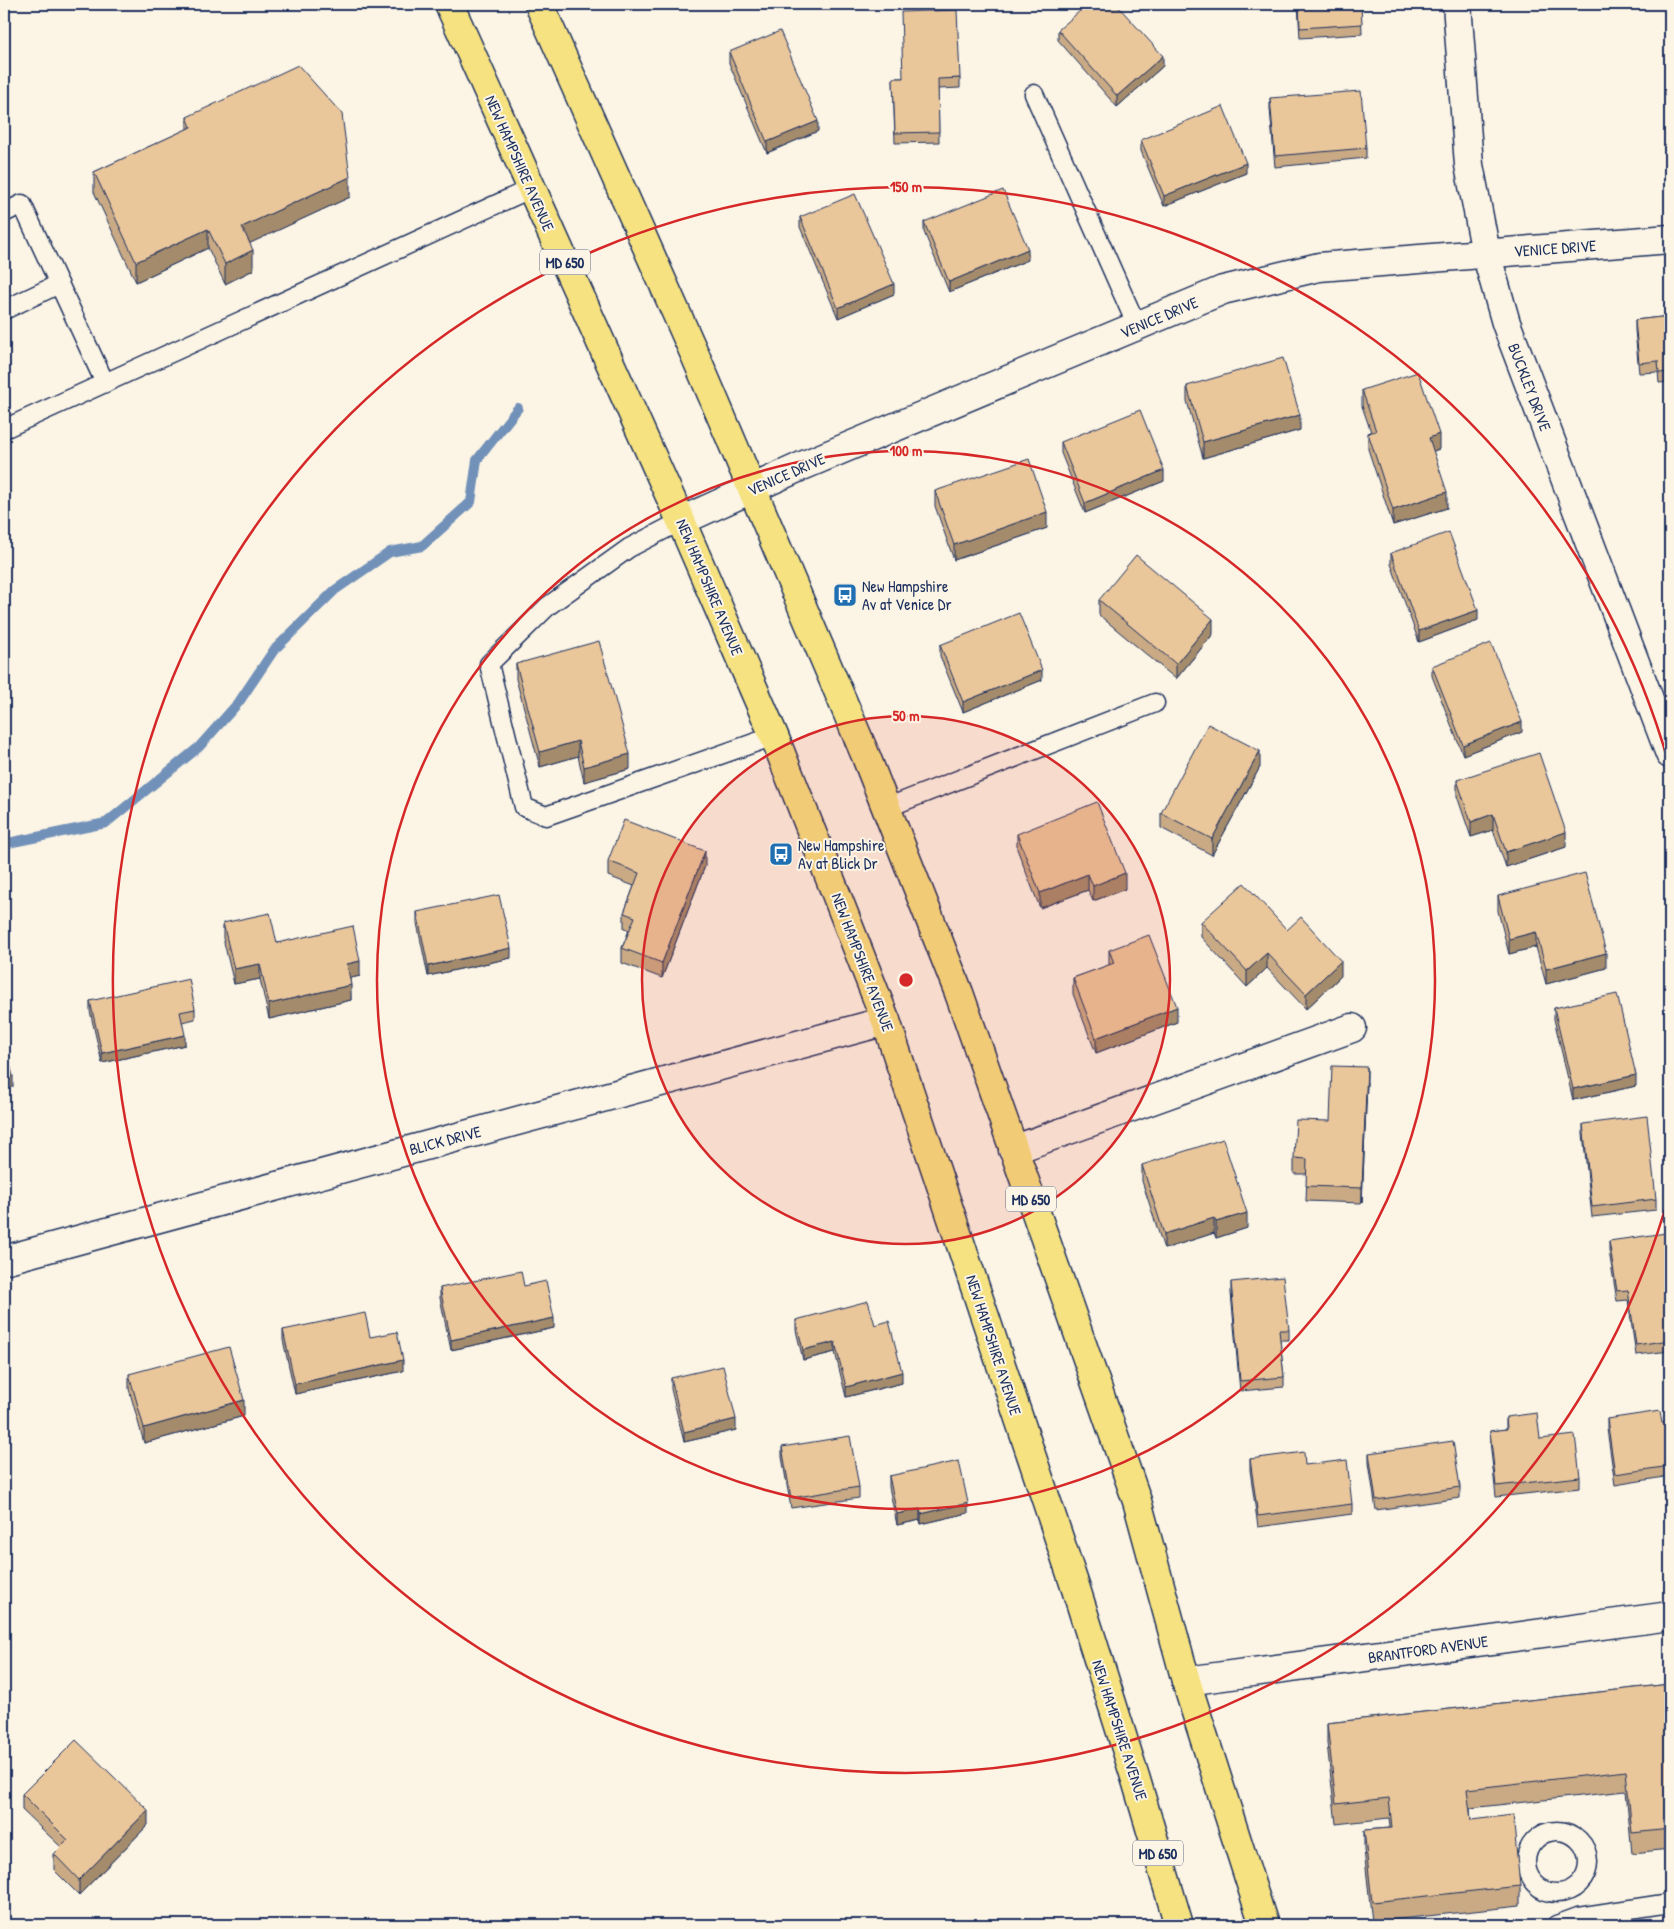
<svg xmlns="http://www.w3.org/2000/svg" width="1674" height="1929" font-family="'Patrick Hand',sans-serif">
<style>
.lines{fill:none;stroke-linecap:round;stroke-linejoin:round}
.stream{stroke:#7291b9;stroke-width:10}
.service-casing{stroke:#1b2f5e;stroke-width:21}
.minor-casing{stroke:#1b2f5e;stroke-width:31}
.primary-casing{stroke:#1b2f5e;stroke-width:31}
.service{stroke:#fcf5e5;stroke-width:18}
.minor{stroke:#fcf5e5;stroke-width:28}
.primary{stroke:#f6e281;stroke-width:28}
.wall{fill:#c9aa85;stroke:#1b2f5e}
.shaded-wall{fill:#a48b6c;stroke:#1b2f5e}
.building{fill:#eac69b;stroke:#1b2f5e}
.ring{fill:none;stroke:#d62828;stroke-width:2.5}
.labels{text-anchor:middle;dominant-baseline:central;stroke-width:4;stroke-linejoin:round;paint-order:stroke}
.shield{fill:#fcf5e5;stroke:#5e6a86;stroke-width:1}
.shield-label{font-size:15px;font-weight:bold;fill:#1b2f5e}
.street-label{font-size:16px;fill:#1b2f5e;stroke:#fcf5e5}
.poi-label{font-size:16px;fill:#1b2f5e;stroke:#fcf5e5;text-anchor:start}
.centre{fill:#d62828;stroke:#fcf5e5;stroke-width:2.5}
.ring-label{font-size:15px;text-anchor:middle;font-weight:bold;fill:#d62828;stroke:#fcf5e5;stroke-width:4;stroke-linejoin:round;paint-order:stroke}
</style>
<rect width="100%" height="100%" fill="#fcf5e5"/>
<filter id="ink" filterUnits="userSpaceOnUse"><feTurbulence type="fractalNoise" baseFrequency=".02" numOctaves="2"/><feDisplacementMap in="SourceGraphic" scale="10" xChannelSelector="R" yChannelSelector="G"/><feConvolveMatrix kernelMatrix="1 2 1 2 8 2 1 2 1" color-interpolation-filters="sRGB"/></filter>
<g filter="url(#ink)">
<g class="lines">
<!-- stream -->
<polyline class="stream" points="4,839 8,843 106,823 199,747 239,702 274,650 335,590 390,552 422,546 471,502 477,460 518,408"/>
<!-- service casing -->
<g class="service-casing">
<g id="service">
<polyline points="1034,94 1137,326"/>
<polyline points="4,213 22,204 105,383"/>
<polyline points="4,310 59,284"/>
<polyline points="4,429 532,188"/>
<polyline points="681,521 629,548 548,606 489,664 524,807 546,816 774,736"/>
<polyline points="886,808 1155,703"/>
<circle cx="1557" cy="1862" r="31"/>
<polyline points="1556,1925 1578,1917 1670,1903"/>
</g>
</g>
<!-- minor casing -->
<g class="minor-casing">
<g id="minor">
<polyline points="1457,4 1469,165 1486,253 1506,323 1670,754"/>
<polyline points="681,521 802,466 1223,290 1319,267 1670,239"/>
<polyline points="1013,1150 1352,1028"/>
<polyline points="4,1260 886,1021"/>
<polyline points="1186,1681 1670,1616"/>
</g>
</g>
<!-- primary casing -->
<g class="primary-casing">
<g id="primary">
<polyline points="449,4 681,521 774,736 886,1021 1076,1589 1136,1780 1179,1925"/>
<polyline points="539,4 695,355 865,754 959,993 1137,1501 1186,1681 1264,1925"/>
</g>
</g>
<!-- service -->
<use href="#service" class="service"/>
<!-- minor -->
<use href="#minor" class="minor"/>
<!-- primary -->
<use href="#primary" class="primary"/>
</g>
<!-- wall -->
<g class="wall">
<polygon points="1298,4 1361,4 1362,34 1300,38"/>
<polygon points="1058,30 1163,66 1117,107 1058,40"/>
<polygon points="729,52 818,131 767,153 729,63"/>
<polygon points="893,78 960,78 960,88 938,89 939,142 895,143"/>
<polygon points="1270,98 1366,148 1366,158 1275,167 1270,109"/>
<polygon points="187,117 350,197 249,243 253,270 225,284 208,248 136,282 94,192 94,172 187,129"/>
<polygon points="1141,140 1246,173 1164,206 1141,151"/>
<polygon points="800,217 894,294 838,318 800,227"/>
<polygon points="924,222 1028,260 949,292 924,232"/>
<polygon points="1670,316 1670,382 1659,383 1658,372 1639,373 1635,330 1635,320"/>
<polygon points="1187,386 1300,430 1203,458 1187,401"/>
<polygon points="1362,390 1439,449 1433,451 1447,508 1393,525 1368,449 1368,433 1371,432 1362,406"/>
<polygon points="1061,442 1164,481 1085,513 1061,453"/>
<polygon points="1670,473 1670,494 1668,489 1668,474"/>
<polygon points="935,491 1047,528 954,560 935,506"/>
<polygon points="1391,553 1478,620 1419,642 1391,564"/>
<polygon points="1099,600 1213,634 1176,679 1099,615"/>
<polygon points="940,645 1042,680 963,712 940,656"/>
<polygon points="516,664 630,769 584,782 578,756 540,767 516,679"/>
<polygon points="1432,666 1522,732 1463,755 1432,676"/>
<polygon points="1260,767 1212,855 1161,828 1161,813"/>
<polygon points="1457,780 1566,847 1506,867 1493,830 1471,837 1457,796"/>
<polygon points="1017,834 1125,889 1093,901 1088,890 1040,908 1017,849"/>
<polygon points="608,861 705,866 662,978 622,963 622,948 629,930 624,928 624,913 634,886 608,876"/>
<polygon points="1498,896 1606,968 1546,984 1536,947 1509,954 1498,911"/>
<polygon points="417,912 511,958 428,976 417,923"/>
<polygon points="1201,922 1287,930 1341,976 1306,1009 1267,968 1247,987 1201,937"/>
<polygon points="223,923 360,976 350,978 351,1000 269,1019 260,979 234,984 223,938"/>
<polygon points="1109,950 1177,1022 1096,1053 1073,994 1073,978 1109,965"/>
<polygon points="90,1001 195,1009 195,1019 182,1022 185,1045 102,1063 90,1011"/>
<polygon points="1554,1008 1636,1086 1573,1100 1554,1019"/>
<polygon points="1367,1082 1362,1203 1306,1201 1307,1174 1294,1174 1294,1158"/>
<polygon points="1583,1124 1656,1199 1656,1210 1592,1217 1583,1134"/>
<polygon points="1142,1165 1247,1228 1216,1238 1214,1233 1164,1249 1142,1181"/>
<polygon points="1609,1241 1670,1262 1670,1351 1636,1355 1628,1300 1617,1301 1609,1251"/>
<polygon points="1231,1282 1289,1330 1289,1340 1280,1340 1284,1377 1284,1387 1240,1391 1231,1293"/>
<polygon points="524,1286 554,1328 451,1350 440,1298 440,1288"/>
<polygon points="796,1320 875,1325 902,1383 846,1397 835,1352 803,1360 796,1330"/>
<polygon points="283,1330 370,1337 403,1371 295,1394 283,1340"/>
<polygon points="129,1374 244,1416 144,1443 129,1389"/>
<polygon points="671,1378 736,1430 684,1442 671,1389"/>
<polygon points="1506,1417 1540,1439 1580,1477 1580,1488 1496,1497 1490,1441 1490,1431 1506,1429"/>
<polygon points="1607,1419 1662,1423 1670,1422 1670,1476 1615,1485 1607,1429"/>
<polygon points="782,1447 859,1487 859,1498 791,1508 782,1457"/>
<polygon points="1369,1453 1460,1487 1460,1498 1376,1510 1369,1463"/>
<polygon points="1250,1459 1305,1465 1352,1504 1352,1514 1258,1527 1250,1470"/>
<polygon points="889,1476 968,1513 921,1524 920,1520 897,1525 889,1487"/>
<polygon points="1670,1684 1670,1849 1632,1853 1626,1791 1470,1808 1471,1820 1520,1886 1520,1906 1372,1922 1364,1850 1364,1830 1390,1828 1389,1818 1336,1824 1327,1743 1327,1723"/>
<polygon points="22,1794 148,1825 79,1895 54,1870 54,1854 61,1847 22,1810"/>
</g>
<!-- shaded-wall -->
<g class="shaded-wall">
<polygon points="1163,56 1163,66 1117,107 1117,96"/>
<polygon points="818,121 818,131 767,153 767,142"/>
<polygon points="1246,163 1246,173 1164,206 1164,196"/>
<polygon points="350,177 350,197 242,247 242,227"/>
<polygon points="208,229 208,248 136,282 136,262"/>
<polygon points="1028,249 1028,260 949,292 949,282"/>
<polygon points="253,250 253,270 225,284 225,264"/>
<polygon points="894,284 894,294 838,318 838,308"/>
<polygon points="1300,415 1300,430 1203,458 1203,442"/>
<polygon points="1439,434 1439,449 1429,453 1429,438"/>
<polygon points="1164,470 1164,481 1085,513 1085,503"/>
<polygon points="1447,492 1447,508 1393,525 1393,510"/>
<polygon points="1047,512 1047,528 954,560 954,545"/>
<polygon points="1478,610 1478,620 1419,642 1419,631"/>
<polygon points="1213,619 1213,634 1176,679 1176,664"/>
<polygon points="1042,670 1042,680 963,712 963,702"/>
<polygon points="1522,722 1522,732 1463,755 1463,745"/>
<polygon points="578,741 578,756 540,767 540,752"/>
<polygon points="1260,751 1260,767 1212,855 1212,839"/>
<polygon points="630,754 630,769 584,782 584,767"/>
<polygon points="1493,814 1493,830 1471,837 1471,822"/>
<polygon points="1566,832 1566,847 1506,867 1506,852"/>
<polygon points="705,851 705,866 662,978 662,963"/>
<polygon points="1125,873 1125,889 1093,901 1093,886"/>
<polygon points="1088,874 1088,890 1040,908 1040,893"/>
<polygon points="1536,932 1536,947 1509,954 1509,939"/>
<polygon points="511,948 511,958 428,976 428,966"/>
<polygon points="1267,953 1267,968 1247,987 1247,971"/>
<polygon points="1606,953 1606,968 1546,984 1546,969"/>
<polygon points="360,961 360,976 347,979 347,964"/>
<polygon points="1341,961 1341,976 1306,1009 1306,994"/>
<polygon points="260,964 260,979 234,984 234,969"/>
<polygon points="351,985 351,1000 269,1019 269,1004"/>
<polygon points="1177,1007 1177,1022 1096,1053 1096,1038"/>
<polygon points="185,1035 185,1045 102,1063 102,1053"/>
<polygon points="1367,1067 1367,1082 1362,1203 1362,1188"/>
<polygon points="1636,1075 1636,1086 1573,1100 1573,1089"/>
<polygon points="13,1076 13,1087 4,1089 4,1079"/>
<polygon points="1247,1213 1247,1228 1216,1238 1216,1222"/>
<polygon points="1214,1218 1214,1233 1164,1249 1164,1234"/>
<polygon points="554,1318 554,1328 451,1350 451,1340"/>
<polygon points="835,1342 835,1352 803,1360 803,1350"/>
<polygon points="403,1360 403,1371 295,1394 295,1384"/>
<polygon points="902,1372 902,1383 846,1397 846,1387"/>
<polygon points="244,1400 244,1416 144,1443 144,1428"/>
<polygon points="736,1419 736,1430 684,1442 684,1432"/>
<polygon points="968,1503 968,1513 921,1524 921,1514"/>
<polygon points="920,1509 920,1520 897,1525 897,1514"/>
<polygon points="148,1810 148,1825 79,1895 79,1880"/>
</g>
<!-- building -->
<g class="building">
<polygon points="1088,4 1116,4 1163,56 1117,96 1058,30"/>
<polygon points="1299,4 1361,4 1362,24 1300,28"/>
<polygon points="957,10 960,78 938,79 939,132 895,133 893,78 903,78 901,12"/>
<polygon points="780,31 818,121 767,142 729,52"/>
<polygon points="298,65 342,114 350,177 242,227 253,250 225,264 208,229 136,262 94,172 191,127 187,117"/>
<polygon points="1361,91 1366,148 1275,156 1270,98"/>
<polygon points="1223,106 1246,163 1164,196 1141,140"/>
<polygon points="1003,190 1028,249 949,282 924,222"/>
<polygon points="855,194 894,284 838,308 800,217"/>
<polygon points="1670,316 1670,372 1659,373 1658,361 1639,363 1635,320"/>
<polygon points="1283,358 1300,415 1203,442 1187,386"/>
<polygon points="1418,372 1439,434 1429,438 1447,492 1393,510 1368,433 1376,431 1362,390"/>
<polygon points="1140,410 1164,470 1085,503 1061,442"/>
<polygon points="1029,459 1047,512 954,545 935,491"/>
<polygon points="1449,532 1478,610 1419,631 1391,553"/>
<polygon points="1136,555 1213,619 1176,664 1099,600"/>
<polygon points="1019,613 1042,670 963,702 940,645"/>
<polygon points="599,641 630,754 584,767 578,741 540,752 516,664"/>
<polygon points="1491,643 1522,722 1463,745 1432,666"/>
<polygon points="1208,724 1260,751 1212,839 1161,813"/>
<polygon points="1539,753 1566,832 1506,852 1493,814 1471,822 1457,780"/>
<polygon points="1097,802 1125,873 1093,886 1088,874 1040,893 1017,834"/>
<polygon points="624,820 705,851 662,963 622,948 635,917 624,913 639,873 608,861"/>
<polygon points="1585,873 1606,953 1546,969 1536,932 1509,939 1498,896"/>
<polygon points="1244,883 1287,930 1301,917 1341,961 1306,994 1267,953 1247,971 1201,922"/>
<polygon points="499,895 511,948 428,966 417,912"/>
<polygon points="270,913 277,943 353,926 360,961 347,964 351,985 269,1004 260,964 234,969 223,923"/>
<polygon points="1149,935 1177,1007 1096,1038 1073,978 1114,963 1109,950"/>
<polygon points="189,979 195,1009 180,1012 185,1035 102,1053 90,1001"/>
<polygon points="1617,994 1636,1075 1573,1089 1554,1008"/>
<polygon points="4,1042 13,1076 4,1079"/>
<polygon points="1332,1066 1367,1067 1362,1188 1306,1186 1307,1159 1294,1158 1296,1120 1330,1121"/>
<polygon points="1647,1116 1656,1199 1592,1207 1583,1124"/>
<polygon points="1223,1139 1247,1213 1216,1222 1214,1218 1164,1234 1142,1165"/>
<polygon points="1666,1233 1670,1262 1670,1340 1636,1345 1628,1290 1617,1291 1609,1241"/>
<polygon points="521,1271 524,1286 546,1281 554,1318 451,1340 440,1288"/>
<polygon points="1283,1277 1289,1330 1279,1330 1284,1377 1240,1381 1231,1282"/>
<polygon points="868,1301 875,1325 889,1321 902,1372 846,1387 835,1342 803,1350 796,1320"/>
<polygon points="365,1313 370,1337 397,1332 403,1360 295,1384 283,1330"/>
<polygon points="229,1347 244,1400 144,1428 129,1374"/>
<polygon points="723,1366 736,1419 684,1432 671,1378"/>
<polygon points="1660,1411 1662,1423 1670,1422 1670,1466 1615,1474 1607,1419"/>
<polygon points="1537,1413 1540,1439 1575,1435 1580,1477 1496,1486 1490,1431 1507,1429 1506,1417"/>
<polygon points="850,1436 859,1487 791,1498 782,1447"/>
<polygon points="1453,1441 1460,1487 1376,1500 1369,1453"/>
<polygon points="1304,1452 1305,1465 1347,1460 1352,1504 1258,1516 1250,1459"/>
<polygon points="959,1461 968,1503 921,1514 920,1509 897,1514 889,1476"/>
<polygon points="1670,1684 1670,1829 1632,1833 1626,1771 1467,1789 1471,1820 1513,1815 1520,1886 1372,1902 1364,1830 1392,1828 1389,1798 1336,1804 1327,1723"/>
<polygon points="76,1740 148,1810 79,1880 54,1854 68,1840 22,1794"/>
</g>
</g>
<!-- distance rings -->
<circle cx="906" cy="980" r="264" fill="#d62828" fill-opacity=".12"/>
<g class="ring">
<circle cx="906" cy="980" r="264"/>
<circle cx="906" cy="980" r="529"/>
<path d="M1670 1192A793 793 0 1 1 1670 768"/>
</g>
<!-- icons -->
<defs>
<g id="bus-square" transform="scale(1.25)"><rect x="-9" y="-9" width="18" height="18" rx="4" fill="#1f6fb2" stroke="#fcf5e5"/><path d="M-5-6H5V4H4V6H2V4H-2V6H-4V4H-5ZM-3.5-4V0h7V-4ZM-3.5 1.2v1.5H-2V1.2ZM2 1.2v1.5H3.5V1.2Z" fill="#fff"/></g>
</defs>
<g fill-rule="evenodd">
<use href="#bus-square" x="845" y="595"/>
<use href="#bus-square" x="781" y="854"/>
</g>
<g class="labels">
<!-- shield labels -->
<g class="shield">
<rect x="540" y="249.5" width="50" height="25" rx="4"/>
<rect x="1006" y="1186.5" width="50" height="25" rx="4"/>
<rect x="1133" y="1840.5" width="50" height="25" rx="4"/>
</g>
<g class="shield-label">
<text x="565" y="262">MD 650</text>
<text x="1031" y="1199">MD 650</text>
<text x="1158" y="1853">MD 650</text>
</g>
<!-- street labels -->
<g class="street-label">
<text transform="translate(520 163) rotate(66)">NEW HAMPSHIRE AVENUE</text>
<text transform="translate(1555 248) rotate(-4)">VENICE DRIVE</text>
<text transform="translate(1159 317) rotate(-23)">VENICE DRIVE</text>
<text transform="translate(1530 387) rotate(69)">BUCKLEY DRIVE</text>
<text transform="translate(786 474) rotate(-24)">VENICE DRIVE</text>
<text transform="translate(710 587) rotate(67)">NEW HAMPSHIRE AVENUE</text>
<text transform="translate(863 962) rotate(69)">NEW HAMPSHIRE AVENUE</text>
<text transform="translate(445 1140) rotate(-15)">BLICK DRIVE</text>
<text transform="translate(994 1345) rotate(72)">NEW HAMPSHIRE AVENUE</text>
<text transform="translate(1428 1649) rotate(-8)">BRANTFORD AVENUE</text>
<text transform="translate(1120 1730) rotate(72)">NEW HAMPSHIRE AVENUE</text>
</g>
<!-- poi labels -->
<g class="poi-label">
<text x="862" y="586">New Hampshire<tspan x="862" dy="18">Av at Venice Dr</tspan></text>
<text x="798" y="845">New Hampshire<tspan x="798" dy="18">Av at Blick Dr</tspan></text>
</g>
</g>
<circle cx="906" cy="980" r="8" class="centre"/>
<g class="ring-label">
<text x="906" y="192">150 m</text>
<text x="906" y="456">100 m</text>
<text x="906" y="721">50 m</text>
</g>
<!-- margin -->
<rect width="1674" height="1929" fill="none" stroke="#fcf5e5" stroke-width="20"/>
<rect x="10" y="10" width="1654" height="1909" fill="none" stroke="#1b2f5e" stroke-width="2" filter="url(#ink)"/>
</svg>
